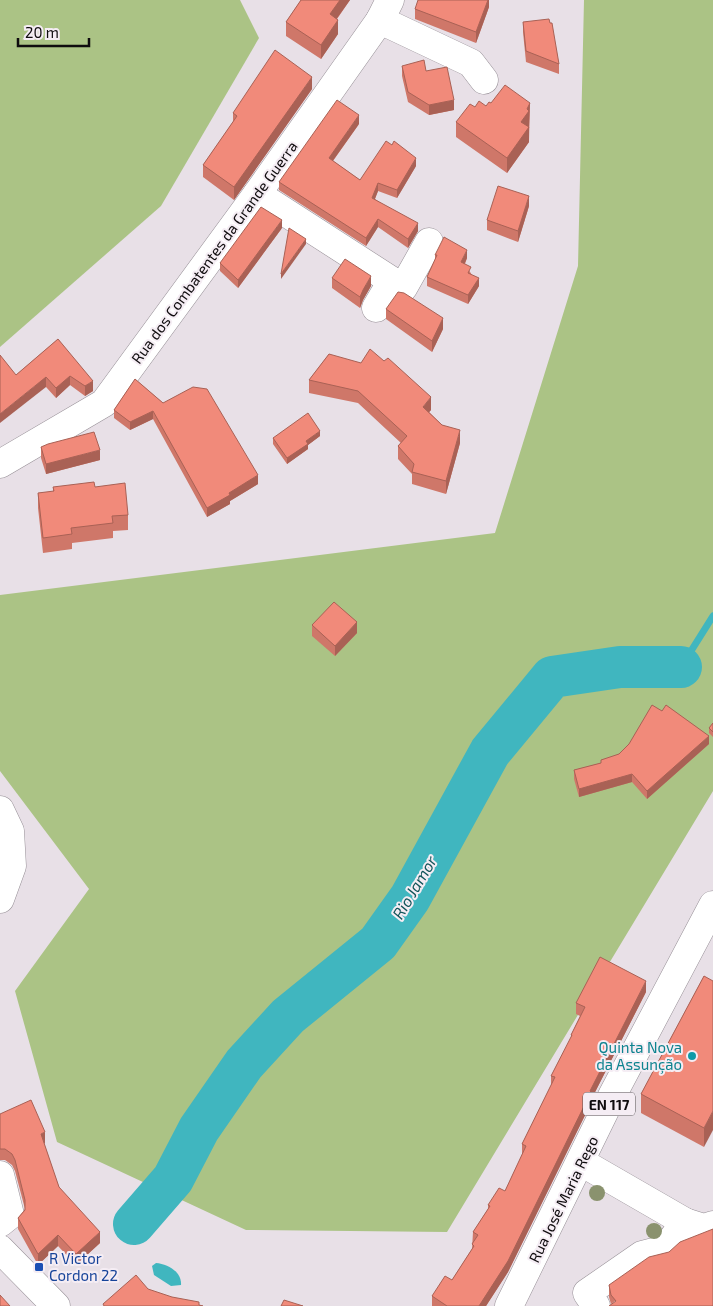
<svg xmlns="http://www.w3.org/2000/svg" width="713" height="1306" font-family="'Exo 2',sans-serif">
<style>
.green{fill:#abc385}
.water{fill:#40b6bf}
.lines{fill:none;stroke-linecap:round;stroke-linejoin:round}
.stream{stroke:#40b6bf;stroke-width:7}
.river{stroke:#40b6bf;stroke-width:42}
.minor-casing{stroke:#968f96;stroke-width:29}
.major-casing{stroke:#968f96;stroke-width:29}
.minor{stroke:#fff;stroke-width:28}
.major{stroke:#fff;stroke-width:28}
.tree{fill:#8a926e}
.wall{fill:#cf7769}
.shaded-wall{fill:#a96155}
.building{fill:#f18a7a;stroke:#a96155}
.culture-dot{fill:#0f9aa8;stroke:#f5edf4;stroke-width:2}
.transit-dot{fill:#1a4fb4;stroke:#f5edf4;stroke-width:2}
.labels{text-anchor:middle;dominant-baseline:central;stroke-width:4;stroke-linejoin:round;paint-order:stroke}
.shield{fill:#f5edf4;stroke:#545053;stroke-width:1}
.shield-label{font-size:14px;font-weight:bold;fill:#0f0c0e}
.street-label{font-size:15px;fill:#0f0c0e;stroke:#f5edf4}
.culture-label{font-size:15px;fill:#0d838f;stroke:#f5edf4;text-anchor:end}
.transit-label{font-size:15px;fill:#164399;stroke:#f5edf4;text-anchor:start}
.water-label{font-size:16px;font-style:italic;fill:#12555a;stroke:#f5edf4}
</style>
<rect width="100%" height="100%" fill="#e8e0e7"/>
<!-- green -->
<g class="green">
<polygon points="0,0 240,0 259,38 161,206 0,347"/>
<polygon points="584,0 713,0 713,791 447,1232 246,1230 57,1142 15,991 89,889 0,771 0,595 495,533 578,266"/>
</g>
<!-- water -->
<path class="water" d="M156 1263C168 1264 182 1272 181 1285L171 1286 154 1275 152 1266Z"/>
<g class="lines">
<!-- stream -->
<polyline class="stream" points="681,667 713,616"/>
<!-- river -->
<polyline class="river" points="134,1224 173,1179 199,1129 244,1064 288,1016 378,943 410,898 490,752 552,677 620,667 681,667"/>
<!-- minor casing -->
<g class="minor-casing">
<g id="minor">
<polyline points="380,20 471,63 484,80"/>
<polyline points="257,194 403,288 429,242"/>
<polyline points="376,308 392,281"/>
<polyline points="0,464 104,403 257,194 380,20 390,0"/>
<polyline points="0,810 10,831 12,866 0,899"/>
<polyline points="581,1162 685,1222 665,1249 642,1255 587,1293 596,1306"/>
<polyline points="0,1175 10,1215 0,1223"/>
<polyline points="685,1222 704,1228 713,1225"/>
<polyline points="0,1249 56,1306"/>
</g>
</g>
<!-- major casing -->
<g class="major-casing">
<polyline id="major" points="509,1306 613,1094 713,905"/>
</g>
<!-- minor -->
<use href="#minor" class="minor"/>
<!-- major -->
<use href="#major" class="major"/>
</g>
<!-- trees -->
<g class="tree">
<circle cx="597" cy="1193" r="8"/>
<circle cx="654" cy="1231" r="8"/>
</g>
<!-- wall -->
<g class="wall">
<polygon points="301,0 350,0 337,19 338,34 321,59 286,36 286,22"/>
<polygon points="489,0 489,7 476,43 415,19 415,9"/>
<polygon points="523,22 559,64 559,74 526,62 523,32"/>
<polygon points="402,66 426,71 454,110 429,115 408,102 402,76"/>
<polygon points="312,89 234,200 203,177 203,165 233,122 233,113"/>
<polygon points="491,103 530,103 529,142 507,173 456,137 456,122 475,107 486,106"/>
<polygon points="359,124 333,161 360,180 416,166 397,198 378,191 375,199 418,231 408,248 378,227 366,246 279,190 279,182"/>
<polygon points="529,206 518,242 487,230 487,220"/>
<polygon points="282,228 238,288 220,271 220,263"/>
<polygon points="435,255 467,258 465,264 479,286 468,304 427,286 427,277 435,260"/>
<polygon points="332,278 371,286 363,300 360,308 332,288"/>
<polygon points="386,309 443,329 432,352 386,319"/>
<polygon points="58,339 93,391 85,396 70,385 56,398 46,387 16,375"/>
<polygon points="329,354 431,410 429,412 460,443 446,494 412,484 412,474 398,459 398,446 401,443 358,403 309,393 309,380"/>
<polygon points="135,379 258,484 230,501 230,504 207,517 153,419 130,430 114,418 114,410"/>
<polygon points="320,436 308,445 308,449 287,464 273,444 273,438"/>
<polygon points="41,447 100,460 46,474 41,458"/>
<polygon points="53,487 95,487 128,515 128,530 113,531 113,538 72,543 72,549 43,553 38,508 38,493 53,492"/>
<polygon points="312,625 357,633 335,656 312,636"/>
<polygon points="713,723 713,737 709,733 709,728"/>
<polygon points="709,744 647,799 632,782 579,797 574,779 574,770 601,763 601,760"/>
<polygon points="704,976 704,1147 641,1113 641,1094"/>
<polygon points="646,992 591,1100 591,1103 508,1272 486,1306 432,1306 432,1296 452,1280 472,1249 473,1232 488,1209 488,1205 505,1191 522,1155 522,1144 551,1086 551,1076 571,1039 571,1035 580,1016 576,1014 576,1003"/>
<polygon points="0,1114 45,1143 44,1144 59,1187 100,1243 76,1265 58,1246 38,1265 18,1229 18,1218 25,1209 15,1171 12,1165 5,1160 0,1160"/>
<polygon points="713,1229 611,1304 609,1297 609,1285"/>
</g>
<!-- shaded-wall -->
<g class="shaded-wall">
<polygon points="340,0 350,0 330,28 330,14"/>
<polygon points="488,0 489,0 489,7 476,43 476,32"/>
<polygon points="338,20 338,34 321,59 321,45"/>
<polygon points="312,77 312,89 234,200 234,187"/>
<polygon points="454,100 454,110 429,115 429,105"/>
<polygon points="530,103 529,126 521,137 521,122"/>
<polygon points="359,115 359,124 329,166 329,158"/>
<polygon points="529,127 529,142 507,173 507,158"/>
<polygon points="416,158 416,166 397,198 397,190"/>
<polygon points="378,183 378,191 372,206 372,198"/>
<polygon points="529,196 529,206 518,242 518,231"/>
<polygon points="378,219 378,227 366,246 366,238"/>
<polygon points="282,220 282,228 238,288 238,280"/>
<polygon points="418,223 418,231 408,248 408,239"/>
<polygon points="306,239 306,244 281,279 281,274"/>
<polygon points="467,250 467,258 461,271 461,262"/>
<polygon points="371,276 371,286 363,300 360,308 360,297 363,290"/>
<polygon points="479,278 479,286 468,304 468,295"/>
<polygon points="443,318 443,329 432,352 432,341"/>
<polygon points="70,376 70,385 56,398 56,388"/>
<polygon points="46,377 46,387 0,423 0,414"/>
<polygon points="93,381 93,391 85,396 85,386"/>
<polygon points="431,397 431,410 423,419 423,407"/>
<polygon points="153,411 153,419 130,430 130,422"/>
<polygon points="460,430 460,443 446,494 446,481"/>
<polygon points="320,431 320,436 308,445 308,449 287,464 287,458 306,441"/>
<polygon points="100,450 100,460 46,474 46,464"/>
<polygon points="258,475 258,484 230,501 230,504 207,517 207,508 229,493"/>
<polygon points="357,622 357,633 335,656 335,646"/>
<polygon points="709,736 709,744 647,799 647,791"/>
<polygon points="632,774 632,782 579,797 579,789"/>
<polygon points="646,981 646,992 591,1100 591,1103 508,1272 486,1306 479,1306"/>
<polygon points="713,1111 713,1130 704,1147 704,1128"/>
<polygon points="45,1132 45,1143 41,1145 41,1134"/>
<polygon points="100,1232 100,1243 76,1265 76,1254"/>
<polygon points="58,1235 58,1246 38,1265 38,1254"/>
</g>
<!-- building -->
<g class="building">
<polygon points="301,0 340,0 330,14 338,20 321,45 286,22"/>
<polygon points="418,0 488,0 476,32 415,9"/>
<polygon points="549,19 550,23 552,23 559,64 526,51 523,22"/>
<polygon points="275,50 312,77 234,187 203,165 237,116 233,113"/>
<polygon points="424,60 426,71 447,67 454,100 429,105 408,92 402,66"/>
<polygon points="505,85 530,103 527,109 529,111 521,122 529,127 507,158 456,122 470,104 475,107 479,101 486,106 489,102 491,103"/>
<polygon points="337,100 359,115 329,158 360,180 386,141 392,145 394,141 416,158 397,190 378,183 372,198 418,223 408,239 378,219 366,238 279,182"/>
<polygon points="498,186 529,196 518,231 487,220"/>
<polygon points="261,207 282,220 238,280 220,263"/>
<polygon points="289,228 306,239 281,274"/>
<polygon points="444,237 467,250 461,262 471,267 468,273 479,278 468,295 427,277 437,255 435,255"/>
<polygon points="345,259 371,276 363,290 360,297 332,278"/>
<polygon points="398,292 404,293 443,318 432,341 386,309"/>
<polygon points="58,339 93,381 85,386 70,376 56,388 46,377 0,414 0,355 16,375"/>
<polygon points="370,349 384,361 388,358 431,397 423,407 442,425 460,430 446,481 412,472 414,464 398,446 407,436 358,391 309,380 329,354 361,363"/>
<polygon points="135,379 163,403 193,387 207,389 258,475 229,493 230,495 207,508 153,411 130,422 114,410"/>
<polygon points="308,413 320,431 306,441 308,444 287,458 273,438"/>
<polygon points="94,432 100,450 46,464 41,447 48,444"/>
<polygon points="94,482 95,487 125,483 128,515 112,516 113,523 71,528 72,534 43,538 38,493 54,491 53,487"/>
<polygon points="334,602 357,622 335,646 312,625"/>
<polygon points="652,705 662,711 666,705 709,736 647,791 632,774 579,789 574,770 601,763 601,760 619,754 629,744"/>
<polygon points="713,723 713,732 709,728"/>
<polygon points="600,957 646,981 590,1091 591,1092 508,1261 479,1306 447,1306 432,1296 445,1276 452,1280 474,1246 472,1244 478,1235 473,1232 490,1206 488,1205 499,1188 505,1191 526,1146 522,1144 555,1077 551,1076 572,1035 571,1035 585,1007 576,1003"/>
<polygon points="704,976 713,981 713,1111 704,1128 641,1094"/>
<polygon points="31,1100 45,1132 41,1134 59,1187 100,1232 76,1254 58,1235 38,1254 18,1218 25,1210 25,1200 15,1160 12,1154 5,1149 0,1149 0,1114"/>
<polygon points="713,1229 713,1306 609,1306 616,1301 611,1295 609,1285 649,1257 669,1252 680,1242"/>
<polygon points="136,1275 148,1289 172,1297 199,1302 199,1305 203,1306 104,1306 103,1304"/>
<polygon points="0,1295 10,1306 0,1306"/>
<polygon points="284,1300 303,1306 281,1306"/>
</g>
<!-- markers -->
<circle class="culture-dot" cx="692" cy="1056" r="5"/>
<rect class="transit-dot" x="34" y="1262" width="10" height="10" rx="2.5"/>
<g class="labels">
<!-- shield labels -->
<rect class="shield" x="583" y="1092.5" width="52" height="23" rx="4"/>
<g class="shield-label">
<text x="609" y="1104">EN 117</text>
</g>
<!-- street labels -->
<g class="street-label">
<text transform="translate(214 252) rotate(-54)">Rua dos Combatentes da Grande Guerra</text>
<text transform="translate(563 1199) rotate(-64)">Rua José Maria Rego</text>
</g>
<!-- culture labels -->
<g class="culture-label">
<text x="682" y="1047">Quinta Nova<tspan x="682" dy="17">da Assunção</tspan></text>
</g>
<!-- transit labels -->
<g class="transit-label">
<text x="49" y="1258">R Victor<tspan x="49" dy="17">Cordon 22</tspan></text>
</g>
<!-- water labels -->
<g class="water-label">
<text transform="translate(414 887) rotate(-59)">Rio Jamor</text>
</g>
</g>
<!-- scale -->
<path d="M18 38v8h71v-8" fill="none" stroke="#0f0c0e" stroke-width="2.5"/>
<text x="25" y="38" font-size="15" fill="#0f0c0e" stroke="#f5edf4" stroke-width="4" paint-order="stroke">20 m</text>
</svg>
